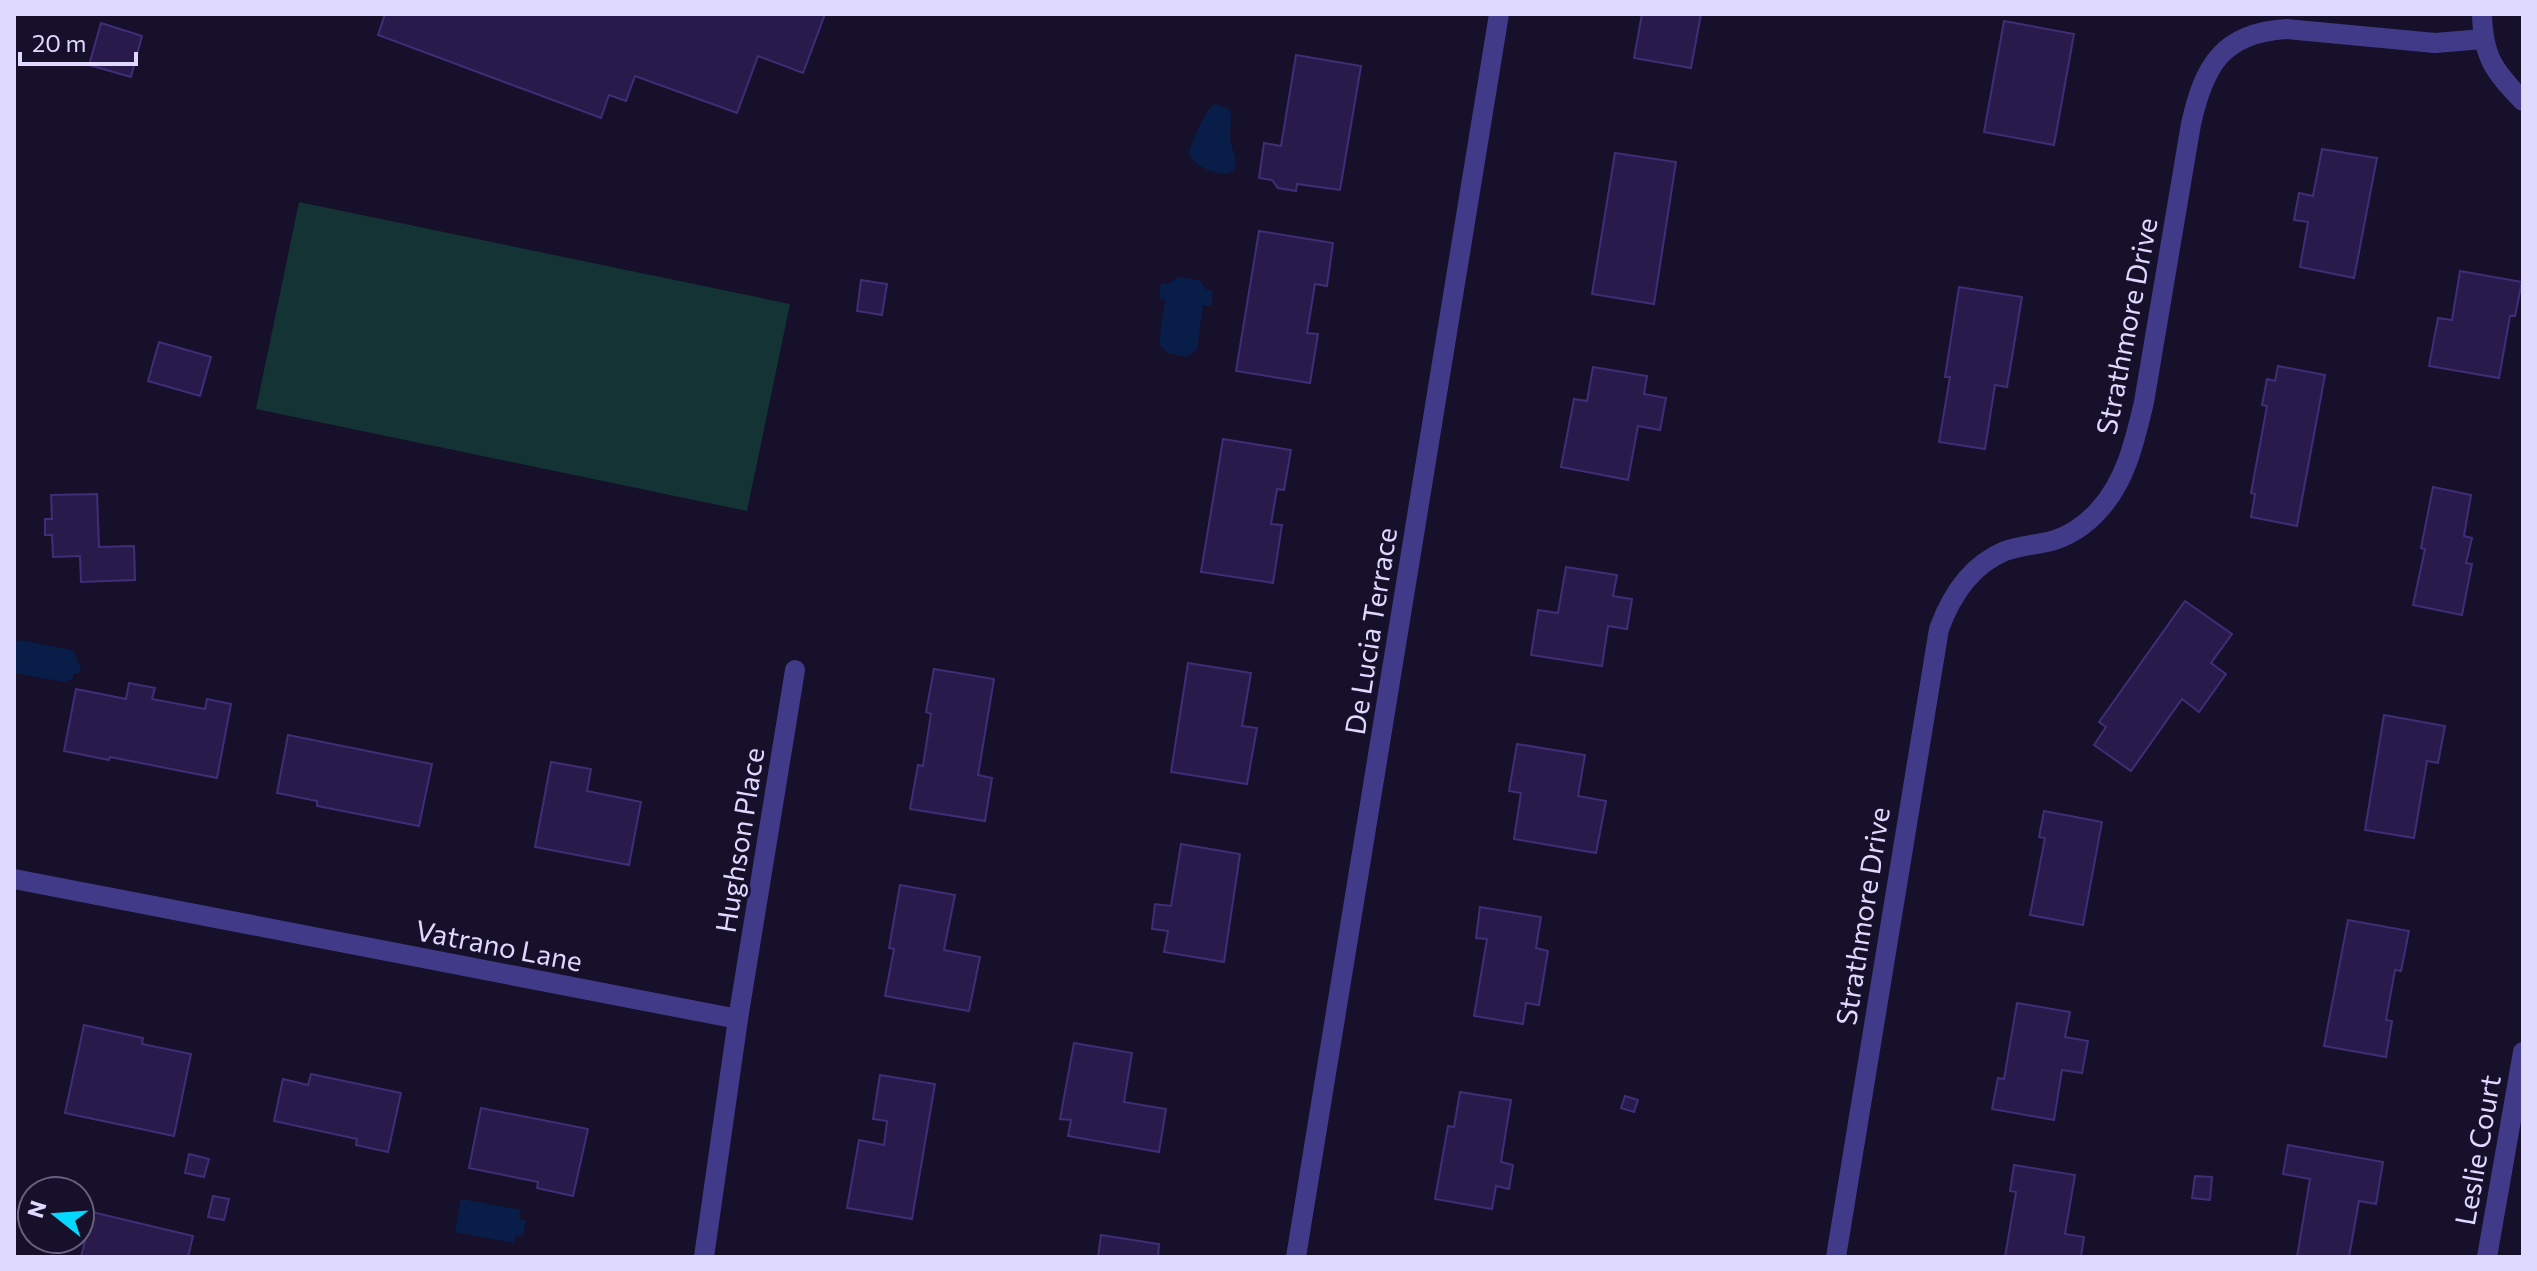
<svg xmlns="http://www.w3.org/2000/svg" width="2537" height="1271" font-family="Commissioner,sans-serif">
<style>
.green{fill:#133334}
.water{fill:#091d49}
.building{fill:#281b4b;stroke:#402d77;stroke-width:2}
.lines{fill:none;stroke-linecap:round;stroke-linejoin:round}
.minor{stroke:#413a89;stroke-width:20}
.labels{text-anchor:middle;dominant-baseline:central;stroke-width:6;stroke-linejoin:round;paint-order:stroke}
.street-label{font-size:28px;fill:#dfd8ff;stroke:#16102a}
</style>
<rect width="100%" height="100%" fill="#16102a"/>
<!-- green -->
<polygon class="green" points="299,202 790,304 747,511 256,409"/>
<!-- water -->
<g class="water">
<path d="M1215 104 1229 109C1234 121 1229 125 1230 136 1230 150 1239 156 1234 170L1227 174C1212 172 1195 168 1189 153 1192 142 1205 109 1215 104Z"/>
<polygon points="1178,277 1199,280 1206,289 1213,291 1211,306 1203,305 1197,349 1187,357 1167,353 1159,344 1165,300 1159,299 1161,283 1168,284"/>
<polygon points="19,640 72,650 77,658 76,662 81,664 79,673 73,674 73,678 65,682 14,673 14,643"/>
<polygon points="461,1199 521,1210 519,1219 526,1220 523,1236 516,1235 514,1243 455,1232"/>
</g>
<!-- building -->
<g class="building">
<polygon points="385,14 825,14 803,73 758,56 737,113 635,76 626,101 609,95 601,118 378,35"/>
<polygon points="1642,14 1701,14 1691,68 1634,58"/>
<polygon points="2004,21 2074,34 2054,145 1984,132"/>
<polygon points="101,23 142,36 131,77 89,65"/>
<polygon points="1296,55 1361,66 1340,190 1297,184 1296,191 1278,188 1272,180 1259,178 1264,143 1281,146"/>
<polygon points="2322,149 2377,158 2354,278 2300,267 2308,222 2294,220 2299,193 2313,196"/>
<polygon points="1615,153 1676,162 1654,304 1592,294"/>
<polygon points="1259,231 1333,243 1327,286 1315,284 1307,333 1318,334 1310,383 1236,371"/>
<polygon points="2460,271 2522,282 2515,316 2510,316 2499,378 2429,366 2438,318 2452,320"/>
<polygon points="861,280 887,284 882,315 857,311"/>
<polygon points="1959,287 2022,297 2007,387 1995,385 1985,449 1939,442 1950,377 1945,377"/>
<polygon points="159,342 211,357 200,396 148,381"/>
<polygon points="2278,366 2325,375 2297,526 2251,517 2255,494 2251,493 2267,406 2262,405 2267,379 2275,381"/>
<polygon points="1593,367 1647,376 1644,394 1666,398 1660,430 1638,426 1628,480 1561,467 1574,399 1587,401"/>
<polygon points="1223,439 1291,450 1284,490 1277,489 1271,524 1282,525 1273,583 1201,572"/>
<polygon points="2433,487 2471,495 2464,536 2472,538 2466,563 2472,564 2462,615 2413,605 2425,549 2421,548"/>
<polygon points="97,494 99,547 134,546 135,580 81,582 80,556 53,557 52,535 45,535 45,519 52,519 51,495"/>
<polygon points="1566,567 1617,575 1613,596 1632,599 1627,629 1608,626 1602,666 1531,655 1538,610 1558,613"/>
<polygon points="2185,601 2232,634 2211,663 2226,674 2199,712 2182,699 2131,771 2094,745 2106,727 2099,722"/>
<polygon points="1188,663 1251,673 1242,726 1257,728 1247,784 1171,772"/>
<polygon points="934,669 994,679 978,775 992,778 985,821 910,809 918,765 923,766 931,714 926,712"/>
<polygon points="129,683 155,688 152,699 205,709 207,699 231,704 217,778 110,757 109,760 64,751 76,689 126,699"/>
<polygon points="2384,715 2445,726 2438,763 2427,761 2414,838 2365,830"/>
<polygon points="288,735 432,764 419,826 317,806 317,801 277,793"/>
<polygon points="1517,744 1585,755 1578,796 1606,801 1596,853 1514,839 1521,793 1509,791"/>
<polygon points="551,762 591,769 587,791 641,802 629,865 535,847"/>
<polygon points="2044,811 2102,822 2083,925 2030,915 2045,838 2039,837"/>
<polygon points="1181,844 1240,854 1224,962 1164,952 1168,931 1152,929 1155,904 1171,906"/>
<polygon points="900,885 955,895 944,950 980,957 969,1011 885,996 894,949 889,948"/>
<polygon points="1480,907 1541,917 1536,948 1548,951 1539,1005 1526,1003 1523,1024 1474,1016 1487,939 1476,938"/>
<polygon points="2348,920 2409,931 2401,971 2395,970 2386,1020 2392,1021 2386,1057 2324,1046"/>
<polygon points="2017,1003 2070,1012 2065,1037 2088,1041 2082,1073 2062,1070 2054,1120 1992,1109 1998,1078 2004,1079"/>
<polygon points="84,1025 143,1038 142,1044 191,1054 174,1136 65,1113"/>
<polygon points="1074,1043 1132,1053 1124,1102 1166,1109 1159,1152 1068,1136 1071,1120 1060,1119"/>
<polygon points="311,1074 401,1093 388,1152 356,1145 357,1139 274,1121 283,1079 308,1085"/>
<polygon points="880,1075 935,1084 912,1219 847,1208 859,1140 884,1145 887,1121 873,1119"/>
<polygon points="1460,1092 1511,1100 1501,1162 1513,1165 1509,1189 1496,1186 1492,1209 1435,1199 1448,1126 1454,1127"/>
<polygon points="1625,1096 1638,1100 1634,1112 1621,1108"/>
<polygon points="481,1108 588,1129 573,1196 537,1188 538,1182 469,1168"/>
<polygon points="2288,1145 2383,1162 2376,1204 2359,1201 2349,1257 2297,1257 2310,1179 2283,1174"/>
<polygon points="189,1154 209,1159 204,1177 185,1173"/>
<polygon points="2014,1165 2075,1175 2065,1234 2084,1237 2081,1257 2005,1257 2016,1192 2010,1191"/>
<polygon points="2195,1176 2212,1177 2210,1200 2192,1198"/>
<polygon points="213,1196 229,1199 224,1220 208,1217"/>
<polygon points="92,1212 193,1236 188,1257 81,1257"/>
<polygon points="1101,1235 1159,1244 1158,1257 1098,1257"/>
</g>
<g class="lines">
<!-- minor -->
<g class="minor">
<path d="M2482 14C2483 57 2494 71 2523 101"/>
<polyline points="14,879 738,1019"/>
<polyline points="704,1257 738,1019 795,670"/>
<polyline points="1296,1257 1499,14"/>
<path d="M1836 1257 1939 629C1951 596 1971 565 2005 551 2018 546 2033 545 2047 542 2067 538 2086 525 2099 510 2126 481 2135 440 2144 402L2191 124C2204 66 2222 33 2286 29L2435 43 2483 39"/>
<polyline points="2487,1257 2523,1052"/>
</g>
</g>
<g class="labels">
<!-- street labels -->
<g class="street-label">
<text transform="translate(2126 326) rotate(-79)">Strathmore Drive</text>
<text transform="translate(1370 631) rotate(-81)">De Lucia Terrace</text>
<text transform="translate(739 840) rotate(-81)">Hughson Place</text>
<text transform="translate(1862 916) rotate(-81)">Strathmore Drive</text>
<text transform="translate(499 945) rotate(11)">Vatrano Lane</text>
<text transform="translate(2477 1150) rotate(-80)">Leslie Court</text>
</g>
</g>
<!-- border -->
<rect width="2537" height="1271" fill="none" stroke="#dfd8ff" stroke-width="32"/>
<!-- north arrow -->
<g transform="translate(56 1215) rotate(287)"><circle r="38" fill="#16102a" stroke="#66607f" stroke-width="2"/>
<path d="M0-6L14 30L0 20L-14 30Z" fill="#04d8ff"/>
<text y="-12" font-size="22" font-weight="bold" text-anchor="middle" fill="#dfd8ff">N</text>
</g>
<!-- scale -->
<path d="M20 52v12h116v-12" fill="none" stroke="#dfd8ff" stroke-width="4"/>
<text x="32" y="52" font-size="24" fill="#dfd8ff" stroke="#16102a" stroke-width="6" paint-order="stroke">20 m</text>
</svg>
